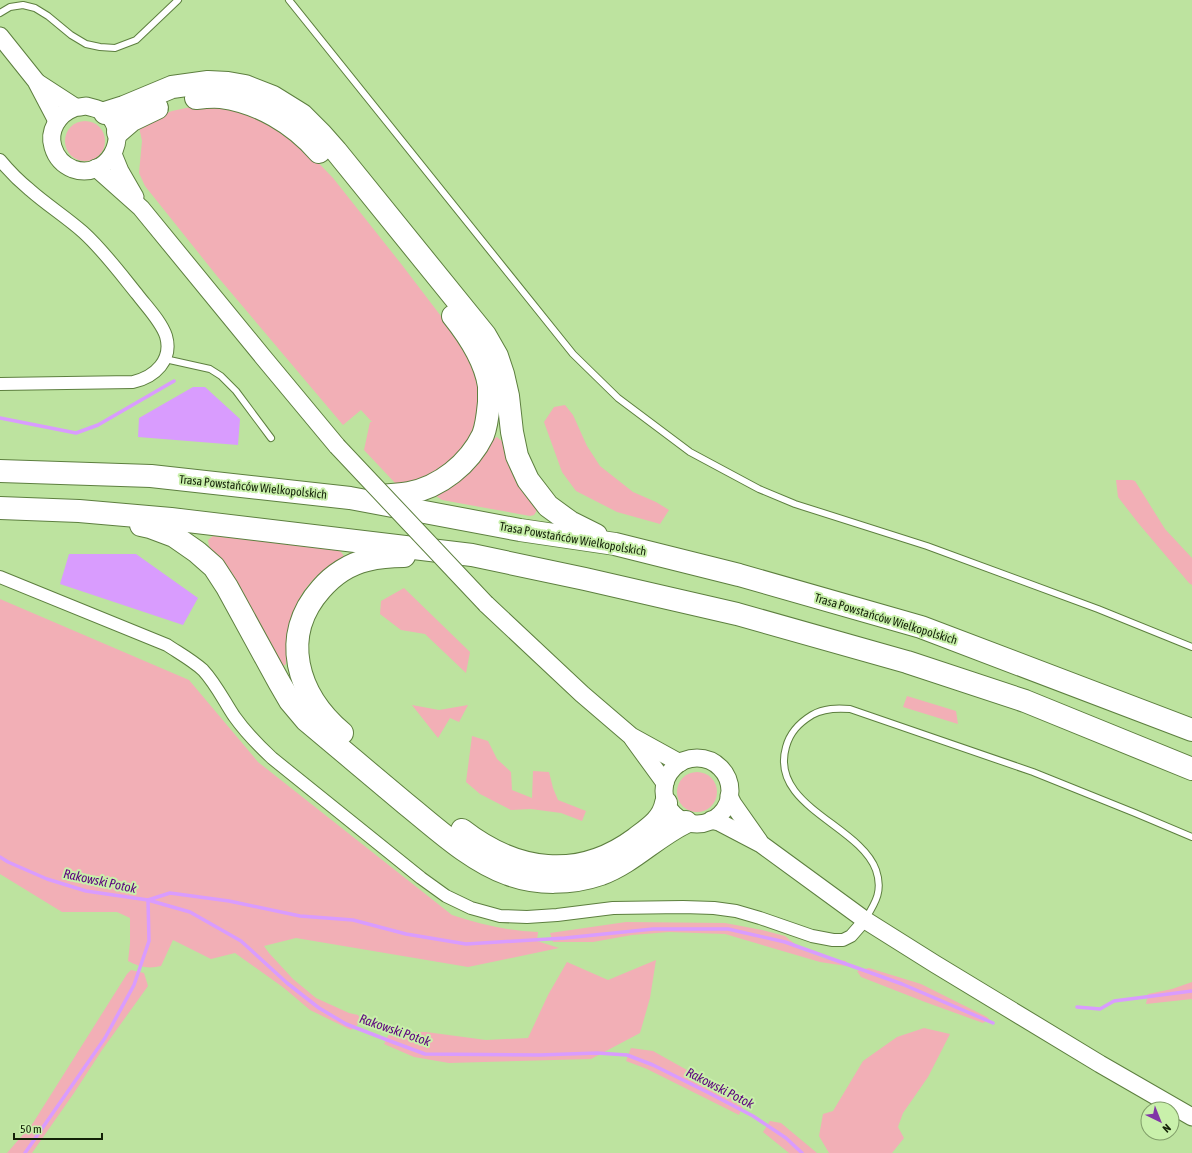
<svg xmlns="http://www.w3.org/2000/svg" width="1192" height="1153" font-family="'Asap Condensed',sans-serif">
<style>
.green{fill:#f2afb6}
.water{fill:#d99cfe}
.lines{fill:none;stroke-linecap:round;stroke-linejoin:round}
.stream{stroke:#d99cfe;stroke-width:3.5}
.service-casing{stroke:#5d7f3f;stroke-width:8}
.minor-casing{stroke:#5d7f3f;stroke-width:14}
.secondary-casing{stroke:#5d7f3f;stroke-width:19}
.motorway-casing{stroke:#5d7f3f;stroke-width:24}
.service{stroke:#fff;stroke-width:6}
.minor{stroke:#fff;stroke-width:12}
.secondary{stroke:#fff;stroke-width:17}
.motorway{stroke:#fff;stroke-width:22}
.secondary-bridge-casing{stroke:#5d7f3f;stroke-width:19;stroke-linecap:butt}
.secondary-bridge{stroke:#fff;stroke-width:17}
.labels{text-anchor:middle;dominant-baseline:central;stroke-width:4;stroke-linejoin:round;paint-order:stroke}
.street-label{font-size:12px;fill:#132107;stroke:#c9f0ab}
.water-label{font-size:13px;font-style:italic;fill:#5b017e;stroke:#c9f0ab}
</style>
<rect width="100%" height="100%" fill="#bde39f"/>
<!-- green -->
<g class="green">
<polygon points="200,105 253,113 279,128 307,151 333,178 402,265 463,345 478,373 481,398 477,420 468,443 455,459 424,479 396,484 364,450 370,422 372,422 361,410 343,425 217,276 145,186 139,173 142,141 139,127 142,123 172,111"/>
<circle cx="85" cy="141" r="20"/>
<polygon points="565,405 573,415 587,446 600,466 633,492 656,502 669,510 660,524 617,512 576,491 562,472 544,422 554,407"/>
<polygon points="497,437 503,442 539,507 534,515 530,516 442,500 436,496 491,440"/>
<polygon points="1116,480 1132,480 1135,481 1165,529 1192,558 1192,585 1189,583 1139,524 1118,497"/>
<path d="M213 536 336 549 341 552 344 556C337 564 327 567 319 574 293 597 285 630 286 664L280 669 265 635 239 585 209 546 208 540Z"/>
<polygon points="404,588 470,652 466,673 425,634 401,630 380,614 381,601"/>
<path d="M0 599 189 680 258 762 452 915C480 924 507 931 538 932L537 941 559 948 468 967 296 938 264 946 269 953 293 979 316 998 349 1013 358 1015 362 1021 351 1030 310 1010 284 988 235 953 211 959 173 940 161 966C149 969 139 967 128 961L130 943V918L117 912H62L0 874Z"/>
<polygon points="907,696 956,711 958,724 903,707"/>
<polygon points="412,705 439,710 468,705 459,722 450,718 438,738"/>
<polygon points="472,736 488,741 497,759 511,772 512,790 532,798 533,771 549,772 553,788 558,800 586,811 582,821 561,813 531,809 511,810 480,794 466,782"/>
<circle cx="697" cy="792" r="20"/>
<polygon points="626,922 725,923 762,930 785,936 802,950 826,959 846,961 846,966 820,962 725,934 669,932 632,935 593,942 553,942 550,933"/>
<polygon points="656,960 650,998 640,1033 591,1059 449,1063 414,1057 384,1044 390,1032 426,1032 486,1040 528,1038 548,995 567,962 608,980"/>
<polygon points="869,968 921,984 987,1017 989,1019 983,1023 925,1002 861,977 857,971"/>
<polygon points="131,970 144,973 148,986 102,1050 74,1093 32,1153 7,1153 33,1123 127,974"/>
<polygon points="1192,982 1192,999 1146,1004 1148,994 1172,989"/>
<polygon points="924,1028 950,1034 928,1077 903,1113 898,1127 904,1138 892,1153 829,1153 819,1136 823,1114 833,1111 863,1061 897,1037"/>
<polygon points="631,1048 653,1051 744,1102 739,1115 647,1069 626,1061"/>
<polygon points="770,1121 781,1123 817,1153 789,1153 763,1132"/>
</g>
<!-- water -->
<g class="water">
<polygon points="193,387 205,387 240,419 238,445 138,437 139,418"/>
<polygon points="69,554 136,554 198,598 183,625 60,584"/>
</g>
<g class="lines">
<!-- stream -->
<g class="stream">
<polyline points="0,418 76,433 98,425 174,381"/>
<polyline points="0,857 8,862 47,879 86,891 148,900 190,912 241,941 287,983 319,1008 346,1024 390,1041 425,1054 539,1055 597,1053 627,1055 653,1065 707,1092 753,1116 786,1138 802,1153"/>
<polyline points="1077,1007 1100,1009 1114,1001 1192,991"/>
<polyline points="25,1153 105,1038 134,985 149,941 148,900 170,893 229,901 300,916 353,920 406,934 466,944 565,938 653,929 728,929 785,942 902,984 993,1023"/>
</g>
<!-- service casing -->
<g class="service-casing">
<g id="service">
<polyline points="289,0 573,354 618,398 690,452 759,489 795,504 927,546 1098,609 1192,647"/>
<polyline points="0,13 10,7 23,5 35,8 48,16 71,35 86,44 100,47 115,48 136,40 178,0"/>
<polyline points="165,359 210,369 221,376 236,391 271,438"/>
<path d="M866 918C876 902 883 890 876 870 860 825 769 806 786 747 790 732 799 723 812 715 824 708 837 708 850 709L1033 772 1135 813 1192 837"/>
</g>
</g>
<!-- minor casing -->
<g class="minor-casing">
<g id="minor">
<path d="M0 160C9 171 19 181 30 190 47 205 66 217 83 232 103 250 120 273 137 294 146 306 161 321 166 336 173 360 155 377 133 382L0 384"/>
<path d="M0 577 167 645C179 653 192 660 203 670 216 684 224 701 234 716 246 733 257 744 272 758L421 878 446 896 471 908 500 916 527 917 557 915 613 908 683 907 714 908 736 911 760 918 812 936 833 940H843L851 936 865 920"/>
</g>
</g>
<!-- secondary casing -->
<g class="secondary-casing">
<g id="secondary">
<polyline points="0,36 36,81 57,121"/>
<polyline points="38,83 75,107"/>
<path d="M86 106C93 108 100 109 106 113 133 137 106 181 73 169 63 165 56 157 53 147 48 131 58 114 74 108 77 107 82 107 86 106Z"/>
<polyline points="113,154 120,171 135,197"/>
<polyline points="96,168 141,208 263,357 337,446"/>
<polyline points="486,604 582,694 631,736 680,763"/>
<polyline points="633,739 665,783"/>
<circle cx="697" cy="791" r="33"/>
<polyline points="729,796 733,804 759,841"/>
<polyline points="711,820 719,822 761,844 865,920 935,964 1100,1064 1192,1117"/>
</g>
</g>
<!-- motorway casing -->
<g class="motorway-casing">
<g id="motorway">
<path d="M196 98C204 97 213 96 221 97 258 102 294 123 319 152"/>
<polyline points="105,113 124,107 172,87 208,82 228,83 245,86 273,97 302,115 321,134 336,151 485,335 497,356 503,374 508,396 512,432 517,456 528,480 548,506 570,522 596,535"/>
<polyline points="118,132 132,120 157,108"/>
<polyline points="0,471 151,476 350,498 520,530 615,544 739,575 921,627 1192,730"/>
<path d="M378 496C388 495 399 495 409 493 440 487 469 464 483 435 487 425 488 412 489 402 489 397 489 391 489 386 485 360 469 336 453 316"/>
<polyline points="0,508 79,511 171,519 472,555 585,579 737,614 907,662 1025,701 1192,769"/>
<path d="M141 525 150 527 174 536 197 552 214 567 227 587 279 682 290 701 306 720C339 748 373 776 406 804 437 829 471 861 508 874 537 885 572 884 601 874 633 862 655 837 686 822"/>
<path d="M342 733C297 695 279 636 321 589 333 575 350 564 367 560 379 557 392 556 404 556"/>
<path d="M462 830C516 872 578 881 635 839 648 829 663 820 666 803"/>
</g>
</g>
<!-- service -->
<use href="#service" class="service"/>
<!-- minor -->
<use href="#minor" class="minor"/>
<!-- secondary -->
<use href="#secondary" class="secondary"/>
<!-- motorway -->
<use href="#motorway" class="motorway"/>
<!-- secondary-bridge casing -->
<g class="secondary-bridge-casing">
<polyline id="secondary-bridge" points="337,446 486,604"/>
</g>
<!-- secondary-bridge -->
<use href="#secondary-bridge" class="secondary-bridge"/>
</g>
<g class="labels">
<!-- street labels -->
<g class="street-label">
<text transform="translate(253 487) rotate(6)">Trasa Powstańców Wielkopolskich</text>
<text transform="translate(573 539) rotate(10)">Trasa Powstańców Wielkopolskich</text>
<text transform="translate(886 619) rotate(17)">Trasa Powstańców Wielkopolskich</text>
</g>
<!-- water labels -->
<g class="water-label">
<text transform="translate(100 881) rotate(12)">Rakowski Potok</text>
<text transform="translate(395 1030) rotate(19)">Rakowski Potok</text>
<text transform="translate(720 1088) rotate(27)">Rakowski Potok</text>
</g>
</g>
<!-- north arrow -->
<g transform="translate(1160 1121) rotate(137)"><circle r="19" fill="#c9f0ab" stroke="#809d69"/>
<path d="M0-3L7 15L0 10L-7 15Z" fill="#8136a7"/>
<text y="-6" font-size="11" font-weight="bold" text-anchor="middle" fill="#132107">N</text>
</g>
<!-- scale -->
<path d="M14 1133v6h88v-6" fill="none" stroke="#132107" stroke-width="2"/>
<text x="20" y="1133" font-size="12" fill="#132107" stroke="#c9f0ab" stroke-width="3" paint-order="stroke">50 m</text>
</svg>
